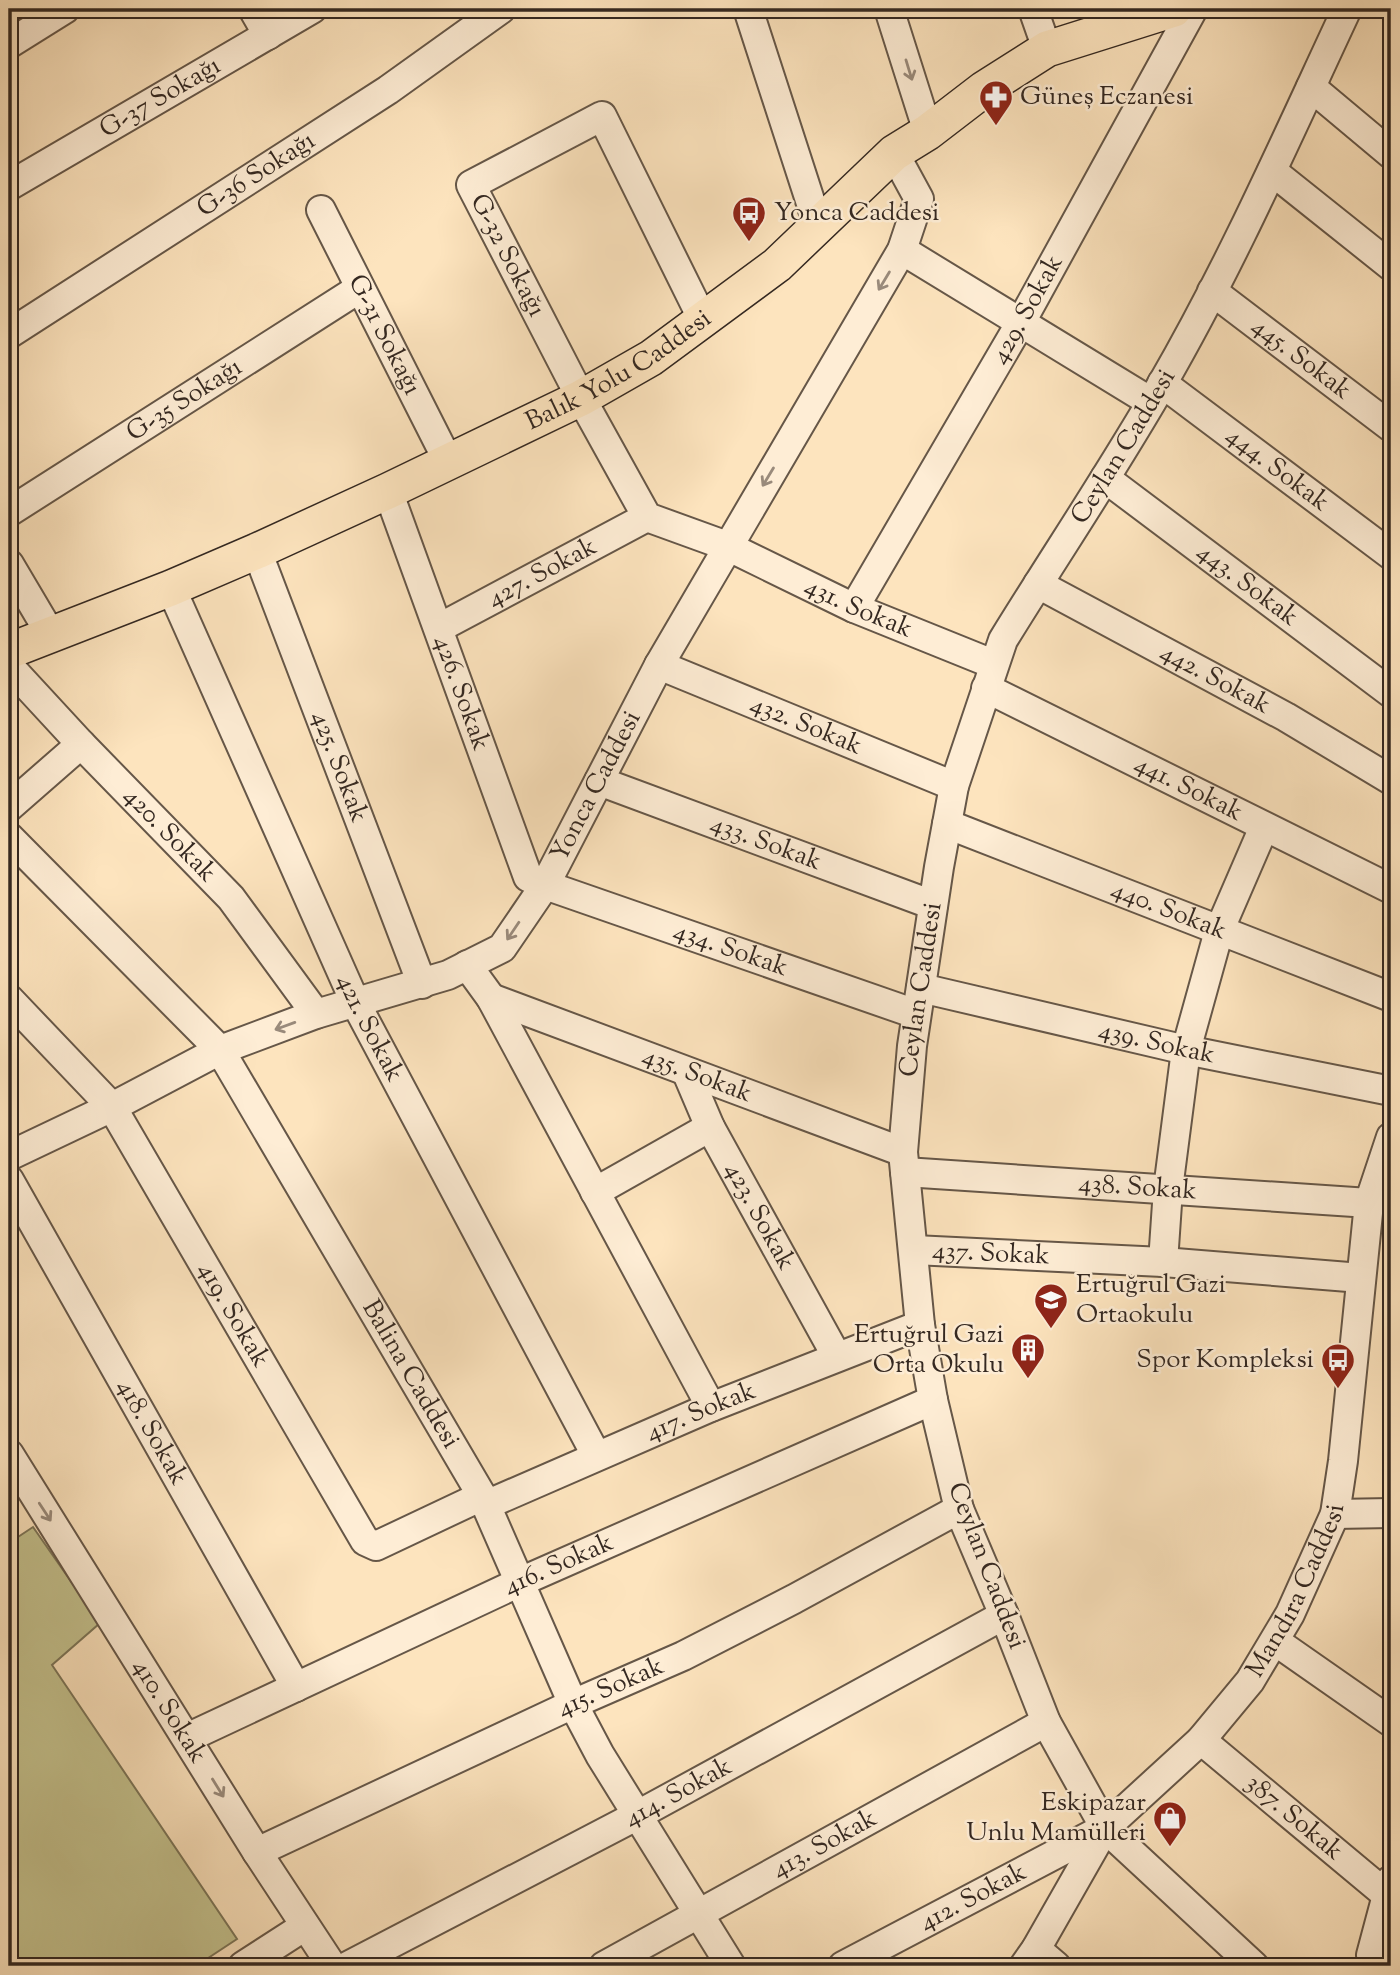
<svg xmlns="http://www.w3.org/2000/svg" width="1400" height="1975" font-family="'Sorts Mill Goudy',serif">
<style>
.green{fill:#c4c28e;stroke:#7c7558;stroke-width:2}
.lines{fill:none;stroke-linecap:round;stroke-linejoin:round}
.minor-casing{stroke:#665748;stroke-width:32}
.major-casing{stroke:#342821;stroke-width:38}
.minor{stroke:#feedd5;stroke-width:28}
.major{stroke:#fde4be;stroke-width:35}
.oneway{stroke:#998a7b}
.labels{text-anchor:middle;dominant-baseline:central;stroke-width:5;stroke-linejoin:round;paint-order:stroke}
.street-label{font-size:26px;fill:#342821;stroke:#feedd5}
.poi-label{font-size:26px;fill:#342821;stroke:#feedd5;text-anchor:start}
</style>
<rect width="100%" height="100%" fill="#fde4be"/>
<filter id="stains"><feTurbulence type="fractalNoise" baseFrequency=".00286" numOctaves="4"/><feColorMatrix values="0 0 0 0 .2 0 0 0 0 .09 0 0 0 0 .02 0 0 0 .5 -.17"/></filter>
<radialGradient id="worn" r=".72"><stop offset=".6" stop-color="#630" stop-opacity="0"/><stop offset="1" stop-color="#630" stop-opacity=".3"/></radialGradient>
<!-- green -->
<polygon class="green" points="33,1527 100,1623 52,1665 237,1939 196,1966 9,1966 9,1543"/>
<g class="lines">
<!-- minor casing -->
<g class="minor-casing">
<g id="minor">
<polyline points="253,9 268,35"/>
<polyline points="748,9 818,225"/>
<polyline points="889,9 928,132"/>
<polyline points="1033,9 1047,49"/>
<polyline points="9,44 65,9"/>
<polyline points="1311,87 1391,154"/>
<polyline points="1272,171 1391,266"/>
<path id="s1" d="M9 186 312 9"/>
<path id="s2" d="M321 210 448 461"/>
<polyline points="902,250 1151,402"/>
<path id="s3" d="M1212 291 1391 427"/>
<path id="s4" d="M703 320 602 116 471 185 581 398 647 517 727 546 854 608 993 664"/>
<path id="s5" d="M9 334 388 90 501 9"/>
<path id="s6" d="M1162 383 1391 555"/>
<path id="s7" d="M1105 478 1391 693"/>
<path id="s8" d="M388 491 528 877 545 885 916 1014"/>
<path id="s9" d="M9 512 360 288"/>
<path id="s10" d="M257 551 422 984"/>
<polyline points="9,564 51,635"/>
<path id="s11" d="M1038 584 1286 717 1391 780"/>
<path id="s12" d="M171 588 355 1002 596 1455"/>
<path id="s13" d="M854 608 1021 322 1193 9"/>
<path id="s14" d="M439 628 647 517"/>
<path id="s15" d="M659 665 954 786"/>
<path id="s16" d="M9 666 81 744 231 898 316 1014"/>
<path id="s17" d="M986 688 1391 889"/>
<path id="s18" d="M599 781 933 905"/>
<polyline points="9,807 81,744"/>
<path id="s19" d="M947 824 1391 997"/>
<path id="s20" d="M9 837 220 1050 482 1496 573 1704 600 1755 731 1966"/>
<polyline points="467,965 491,998 711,1407"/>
<path id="s21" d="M921 988 1186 1050 1391 1091"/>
<path id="s22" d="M491 998 903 1152"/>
<path id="s23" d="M9 999 112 1107 365 1541 376 1546 482 1496"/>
<path id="s24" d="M687 1073 710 1127 837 1357"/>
<path id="s25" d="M9 1156 112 1107 220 1050 316 1014 448 975 502 948 545 885 659 665 902 250 919 199 894 153"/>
<path id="s26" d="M905 1172 1369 1203"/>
<path id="s27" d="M9 1180 296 1687"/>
<polyline points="595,1192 710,1127"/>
<path id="s28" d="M914 1250 1163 1262 1361 1278"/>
<polyline points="1163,1262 1168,1189 1186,1050 1219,931 1264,827"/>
<path id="s29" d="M9 1454 257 1852 332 1966"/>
<path id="s30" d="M486 1505 711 1407 920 1325"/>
<polyline points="1335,1514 1391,1513"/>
<polyline points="1275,1641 1391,1722"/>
<path id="s31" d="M187 1738 520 1582 933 1400"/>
<path id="s32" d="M1201 1740 1388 1896"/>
<path id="s33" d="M257 1852 573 1704 683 1656 794 1599 959 1509"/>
<polyline points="1036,1949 1056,1966"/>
<polyline points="243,1966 305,1926"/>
<path id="s34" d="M348 1966 636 1816 1004 1615"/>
<path id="s35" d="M604 1966 1046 1722"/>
<path id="s36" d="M843 1966 1105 1828"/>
<path id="s37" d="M1024 1966 1036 1949 1105 1828 1201 1740 1250 1681 1290 1614 1335 1514 1343 1461 1369 1203 1391 1137"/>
<path id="s38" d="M1254 1966 1105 1828 1046 1722 1004 1615 959 1509 933 1400 920 1325 903 1152 912 1046 939 867 954 786 1003 640C1056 554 1112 471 1162 384 1232 263 1288 135 1347 9"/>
<polyline points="1372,1966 1371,1955 1391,1880"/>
</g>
</g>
<!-- major casing -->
<g class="major-casing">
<g id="major">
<path id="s39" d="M9 651 171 588 257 551 388 491 581 398 651 358 777 265 894 153 928 132 984 89 1047 49 1174 9"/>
</g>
</g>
<!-- minor -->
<use href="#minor" class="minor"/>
<!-- major -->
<use href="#major" class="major"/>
</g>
<!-- one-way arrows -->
<defs><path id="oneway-shaft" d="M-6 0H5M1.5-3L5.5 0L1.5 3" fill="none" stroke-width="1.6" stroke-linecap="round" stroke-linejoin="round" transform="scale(1.75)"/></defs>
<g class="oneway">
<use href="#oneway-shaft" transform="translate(909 70) rotate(73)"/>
<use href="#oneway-shaft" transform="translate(884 281) rotate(121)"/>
<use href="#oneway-shaft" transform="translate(768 477) rotate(121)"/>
<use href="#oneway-shaft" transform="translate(513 931) rotate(124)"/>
<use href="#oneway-shaft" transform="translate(285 1026) rotate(160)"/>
<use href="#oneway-shaft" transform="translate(45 1512) rotate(57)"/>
<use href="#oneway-shaft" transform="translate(218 1788) rotate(58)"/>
</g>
<!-- icons -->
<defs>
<g id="pharmacy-pin" transform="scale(1.75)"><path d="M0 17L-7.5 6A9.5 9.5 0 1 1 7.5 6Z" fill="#8f2418" stroke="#feedd5"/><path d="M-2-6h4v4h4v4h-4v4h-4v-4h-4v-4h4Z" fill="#fff"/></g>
<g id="bus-pin" transform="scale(1.75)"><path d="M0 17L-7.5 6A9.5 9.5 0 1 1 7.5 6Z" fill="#8f2418" stroke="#feedd5"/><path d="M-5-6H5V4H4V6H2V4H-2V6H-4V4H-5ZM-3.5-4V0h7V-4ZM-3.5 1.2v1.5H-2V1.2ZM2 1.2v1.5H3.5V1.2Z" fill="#fff"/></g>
<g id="school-pin" transform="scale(1.75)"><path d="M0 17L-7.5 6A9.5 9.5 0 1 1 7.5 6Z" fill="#8f2418" stroke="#feedd5"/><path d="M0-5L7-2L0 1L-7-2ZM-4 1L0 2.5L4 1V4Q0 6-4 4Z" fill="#fff"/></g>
<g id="building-pin" transform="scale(1.75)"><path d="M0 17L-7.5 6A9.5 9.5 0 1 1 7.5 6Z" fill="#8f2418" stroke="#feedd5"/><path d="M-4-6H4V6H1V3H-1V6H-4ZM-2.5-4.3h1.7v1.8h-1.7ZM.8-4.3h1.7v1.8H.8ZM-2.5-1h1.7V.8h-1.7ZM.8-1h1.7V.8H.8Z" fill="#fff"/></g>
<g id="shop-pin" transform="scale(1.75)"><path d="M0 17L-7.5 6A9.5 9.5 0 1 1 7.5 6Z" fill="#8f2418" stroke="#feedd5"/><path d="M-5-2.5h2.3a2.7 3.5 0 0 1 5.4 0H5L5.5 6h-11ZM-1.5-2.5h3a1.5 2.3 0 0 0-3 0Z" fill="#fff"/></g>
</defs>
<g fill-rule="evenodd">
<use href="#pharmacy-pin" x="996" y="97"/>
<use href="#bus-pin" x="749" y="213"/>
<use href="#school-pin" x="1051" y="1300"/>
<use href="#building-pin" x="1028" y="1350"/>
<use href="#bus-pin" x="1338" y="1360"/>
<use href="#shop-pin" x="1170" y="1818"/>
</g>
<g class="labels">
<!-- street labels -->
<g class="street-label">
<text stroke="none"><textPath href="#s1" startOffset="175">G-37 Sokağı</textPath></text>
<text stroke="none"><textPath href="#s5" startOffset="294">G-36 Sokağı</textPath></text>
<text stroke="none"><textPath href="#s4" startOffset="455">G-32 Sokağı</textPath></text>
<text stroke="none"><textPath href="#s13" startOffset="345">429. Sokak</textPath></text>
<text stroke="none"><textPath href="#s2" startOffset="140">G-31 Sokağı</textPath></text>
<text stroke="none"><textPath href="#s3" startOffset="112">445. Sokak</textPath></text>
<text stroke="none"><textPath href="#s39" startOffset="672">Balık Yolu Caddesi</textPath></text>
<text stroke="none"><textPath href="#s9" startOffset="208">G-35 Sokağı</textPath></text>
<text stroke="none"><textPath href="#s38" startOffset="1668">Ceylan Caddesi</textPath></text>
<text stroke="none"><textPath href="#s6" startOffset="144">444. Sokak</textPath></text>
<text stroke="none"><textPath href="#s14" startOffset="117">427. Sokak</textPath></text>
<text stroke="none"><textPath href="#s7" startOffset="178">443. Sokak</textPath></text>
<text stroke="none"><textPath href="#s4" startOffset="982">431. Sokak</textPath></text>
<text stroke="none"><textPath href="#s11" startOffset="201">442. Sokak</textPath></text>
<text stroke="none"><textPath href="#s8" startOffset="215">426. Sokak</textPath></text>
<text stroke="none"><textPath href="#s15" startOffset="159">432. Sokak</textPath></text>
<text stroke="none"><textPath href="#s10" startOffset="231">425. Sokak</textPath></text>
<text stroke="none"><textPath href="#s25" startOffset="724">Yonca Caddesi</textPath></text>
<text stroke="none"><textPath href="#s17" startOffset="226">441. Sokak</textPath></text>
<text stroke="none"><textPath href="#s16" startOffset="233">420. Sokak</textPath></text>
<text stroke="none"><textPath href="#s18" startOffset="178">433. Sokak</textPath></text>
<text stroke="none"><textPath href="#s19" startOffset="238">440. Sokak</textPath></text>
<text stroke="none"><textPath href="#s8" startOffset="626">434. Sokak</textPath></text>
<text stroke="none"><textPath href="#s38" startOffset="1080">Ceylan Caddesi</textPath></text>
<text stroke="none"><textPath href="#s12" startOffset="483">421. Sokak</textPath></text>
<text stroke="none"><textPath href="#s21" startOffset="242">439. Sokak</textPath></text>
<text stroke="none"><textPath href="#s22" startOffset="220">435. Sokak</textPath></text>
<text stroke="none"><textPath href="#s26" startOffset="233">438. Sokak</textPath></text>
<text stroke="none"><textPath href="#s24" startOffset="161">423. Sokak</textPath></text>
<text stroke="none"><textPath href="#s28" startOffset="77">437. Sokak</textPath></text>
<text stroke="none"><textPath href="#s23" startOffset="390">419. Sokak</textPath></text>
<text stroke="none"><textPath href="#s20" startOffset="676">Balina Caddesi</textPath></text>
<text stroke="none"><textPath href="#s30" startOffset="234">417. Sokak</textPath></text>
<text stroke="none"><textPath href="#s27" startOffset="290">418. Sokak</textPath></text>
<text stroke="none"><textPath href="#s31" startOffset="410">416. Sokak</textPath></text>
<text transform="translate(986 1566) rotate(69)">Ceylan Caddesi</text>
<text stroke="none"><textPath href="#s37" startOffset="469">Mandıra Caddesi</textPath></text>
<text stroke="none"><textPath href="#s33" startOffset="390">415. Sokak</textPath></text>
<text stroke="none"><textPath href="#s29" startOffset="303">410. Sokak</textPath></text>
<text stroke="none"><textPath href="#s34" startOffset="373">414. Sokak</textPath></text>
<text stroke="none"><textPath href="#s32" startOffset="121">387. Sokak</textPath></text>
<text stroke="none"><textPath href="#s35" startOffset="252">413. Sokak</textPath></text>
<text stroke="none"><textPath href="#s36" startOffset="147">412. Sokak</textPath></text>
</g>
<!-- poi labels -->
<g class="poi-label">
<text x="1020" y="97">Güneş Eczanesi</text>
<text x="774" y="213">Yonca Caddesi</text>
<text x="1076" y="1285">Ertuğrul Gazi<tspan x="1076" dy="30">Ortaokulu</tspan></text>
<text x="1004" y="1335" text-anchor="end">Ertuğrul Gazi<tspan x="1004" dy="30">Orta Okulu</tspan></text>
<text x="1314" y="1360" text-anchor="end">Spor Kompleksi</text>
<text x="1146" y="1803" text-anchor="end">Eskipazar<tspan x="1146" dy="30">Unlu Mamülleri</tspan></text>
</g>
</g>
<!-- margin -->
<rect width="1400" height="1975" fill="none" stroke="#fde4be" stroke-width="35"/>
<rect x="10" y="10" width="1379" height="1954" fill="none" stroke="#342821" stroke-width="3.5"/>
<rect x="18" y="18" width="1365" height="1940" fill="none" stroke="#342821" stroke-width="2"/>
<rect width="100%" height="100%" filter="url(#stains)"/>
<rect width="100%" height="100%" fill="url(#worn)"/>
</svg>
